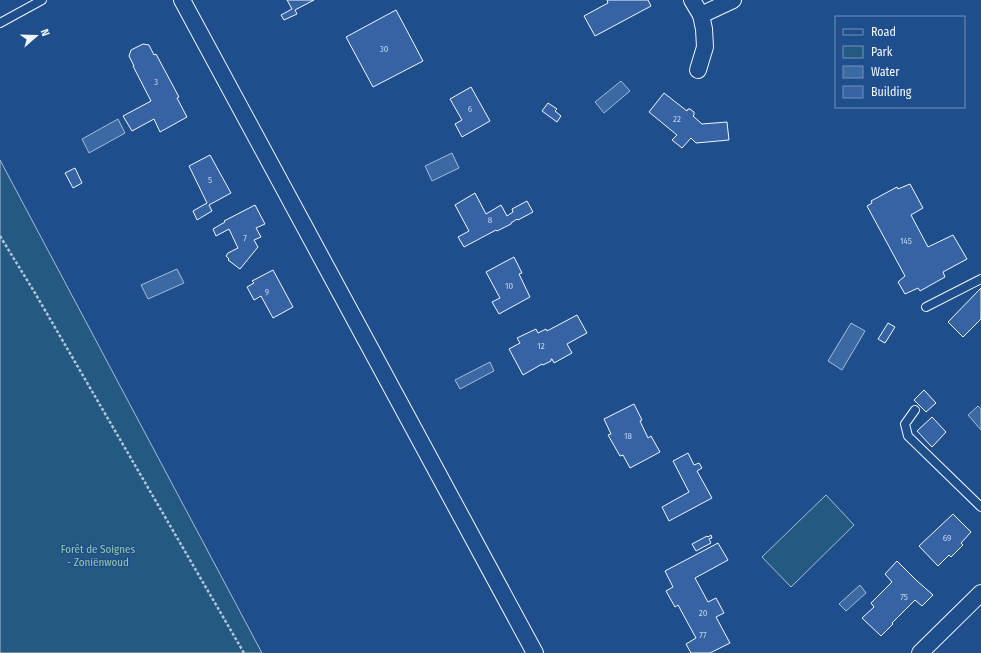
<svg xmlns="http://www.w3.org/2000/svg" width="981" height="653" font-family="'Fira Sans Condensed',sans-serif">
<style>
.green{fill:#245a82;stroke:#a8bbd7}
.water{fill:#3b69a3;stroke:#a8bbd7}
.building{fill:#3563a3;stroke:#f2f6ff}
.lines{fill:none;stroke-linecap:round;stroke-linejoin:round}
.service-casing{stroke:#f2f6ff;stroke-width:10}
.minor-casing{stroke:#f2f6ff;stroke-width:18}
.path{stroke:#b3c4dc;stroke-width:2.5;stroke-dasharray:3 2;stroke-linecap:butt}
.service{stroke:#1f4e8c;stroke-width:8}
.minor{stroke:#1f4e8c;stroke-width:16}
.labels{text-anchor:middle;dominant-baseline:central;stroke-width:3;stroke-linejoin:round;paint-order:stroke}
.number-label{font-size:9px;fill:#c3d1e8}
.park-label{font-size:11px;fill:#97c8a6;stroke:#1f4e8c}
</style>
<rect width="100%" height="100%" fill="#1f4e8c"/>
<!-- green -->
<g class="green">
<polygon points="0,160 262,653 0,653"/>
<polygon points="826,495 854,525 791,587 762,557"/>
</g>
<!-- water -->
<g class="water">
<polygon points="621,81 630,91 604,113 595,102"/>
<polygon points="118,119 125,133 89,153 82,139"/>
<polygon points="452,153 459,168 432,181 425,166"/>
<polygon points="177,269 184,283 148,299 141,285"/>
<polygon points="851,323 865,331 842,370 828,361"/>
<polygon points="490,362 494,371 460,389 455,380"/>
<polygon points="978,406 981,409 981,430 968,415"/>
<polygon points="860,585 866,593 846,611 839,604"/>
</g>
<!-- building -->
<g class="building">
<polygon points="287,0 314,0 295,10 297,14 284,20 281,15 292,9"/>
<polygon points="607,0 648,0 651,6 595,36 584,16 608,3"/>
<polygon points="396,10 423,61 373,87 346,37"/>
<polygon points="143,44 149,45 154,55 156,54 179,97 177,98 187,117 160,132 154,119 132,131 123,116 151,101 133,66 134,66 129,56 131,50"/>
<polygon points="471,87 490,121 462,137 455,124 462,120 450,99"/>
<polygon points="664,93 687,111 688,109 690,109 694,112 694,115 693,116 702,124 727,122 729,140 696,143 691,138 682,148 672,140 677,135 649,112"/>
<polygon points="548,103 557,109 555,111 561,116 557,122 542,111"/>
<polygon points="210,155 231,193 209,205 212,211 197,220 193,211 207,203 189,166"/>
<polygon points="75,168 82,183 73,188 65,173"/>
<polygon points="910,184 923,208 911,215 928,247 953,235 967,259 943,272 945,277 920,291 918,288 905,294 898,282 905,276 867,206 872,203 871,201 897,187 898,189"/>
<polygon points="475,193 486,214 501,205 507,216 513,212 512,209 527,201 533,212 518,220 517,219 511,223 511,224 497,231 496,230 464,247 458,237 469,231 455,205"/>
<polygon points="255,205 265,224 256,228 261,237 254,240 258,247 240,269 228,260 229,259 226,256 228,253 238,248 229,229 216,236 213,229 225,222 224,221"/>
<polygon points="514,257 522,273 519,274 530,297 499,314 492,302 500,298 486,272"/>
<polygon points="273,270 293,307 273,318 261,296 254,300 247,287 254,283 252,281"/>
<polygon points="981,288 981,319 963,337 948,322"/>
<polygon points="577,315 587,333 567,344 572,353 554,363 552,359 551,359 551,361 543,365 542,364 523,375 509,349 520,343 517,338 536,329 538,333 546,329 547,331"/>
<polygon points="888,323 895,327 885,343 878,339"/>
<polygon points="924,390 936,403 926,412 914,400"/>
<polygon points="634,404 642,420 640,421 648,438 651,436 660,452 630,468 623,455 620,456 608,435 611,434 604,419"/>
<polygon points="932,417 946,432 932,447 917,431"/>
<polygon points="688,453 694,465 699,463 702,468 697,471 712,498 669,521 662,507 689,492 673,461"/>
<polygon points="953,514 971,532 961,543 963,545 951,557 949,555 938,566 919,546"/>
<polygon points="711,535 712,538 709,539 711,543 696,551 692,544 707,536 708,537"/>
<polygon points="718,543 728,560 695,578 708,602 716,598 724,613 716,617 730,643 710,653 691,653 686,644 696,638 678,605 675,607 666,591 673,587 665,571"/>
<polygon points="897,561 916,580 933,595 922,606 915,600 892,623 893,624 881,636 862,618 874,607 871,603 892,582 885,574"/>
</g>
<g class="lines">
<!-- service casing -->
<g class="service-casing">
<g id="service">
<polyline points="0,23 42,0"/>
<polyline points="926,307 981,279"/>
<polyline points="915,410 905,424 908,436 981,507"/>
</g>
</g>
<!-- minor casing -->
<g class="minor-casing">
<g id="minor">
<polyline points="182,0 535,653"/>
<polyline points="692,0 701,15 733,0"/>
<polyline points="698,70 705,47 704,29 701,15"/>
<polyline points="920,653 981,593"/>
</g>
</g>
<!-- path -->
<polyline class="path" points="0,236 35,293 244,653"/>
<!-- service -->
<use href="#service" class="service"/>
<!-- minor -->
<use href="#minor" class="minor"/>
</g>
<g class="labels">
<!-- number labels -->
<g class="number-label">
<text x="384" y="49">30</text>
<text x="156" y="82">3</text>
<text x="470" y="109">6</text>
<text x="677" y="119">22</text>
<text x="210" y="180">5</text>
<text x="490" y="220">8</text>
<text x="245" y="238">7</text>
<text x="906" y="241">145</text>
<text x="509" y="286">10</text>
<text x="267" y="292">9</text>
<text x="541" y="346">12</text>
<text x="628" y="436">18</text>
<text x="947" y="538">69</text>
<text x="904" y="597">75</text>
<text x="703" y="613">20</text>
<text x="703" y="635">77</text>
</g>
<!-- park labels -->
<g class="park-label">
<text x="98" y="549">Forêt de Soignes<tspan x="98" dy="13">- Zoniënwoud</tspan></text>
</g>
</g>
<!-- legend -->
<rect x="835" y="16" width="130" height="92" fill="#1f4e8c" stroke="#7391ba"/>
<rect x="843" y="29" width="20" height="6" fill="#1f4e8c" stroke="#7391ba"/>
<text x="871" y="36" font-size="12" fill="#f2f6ff">Road</text>
<rect x="843" y="46" width="20" height="12" fill="#245a82" stroke="#7391ba"/>
<text x="871" y="56" font-size="12" fill="#f2f6ff">Park</text>
<rect x="843" y="66" width="20" height="12" fill="#3b69a3" stroke="#7391ba"/>
<text x="871" y="76" font-size="12" fill="#f2f6ff">Water</text>
<rect x="843" y="86" width="20" height="12" fill="#3563a3" stroke="#7391ba"/>
<text x="871" y="96" font-size="12" fill="#f2f6ff">Building</text>
<!-- north arrow -->
<g transform="translate(36 36) rotate(70)" stroke="#1f4e8c" stroke-width="3" paint-order="stroke">
<path d="M0-3L7 15L0 10L-7 15Z" fill="#f2f6ff"/>
<text y="-6" font-size="11" font-weight="bold" text-anchor="middle" fill="#f2f6ff">N</text>
</g>
</svg>
